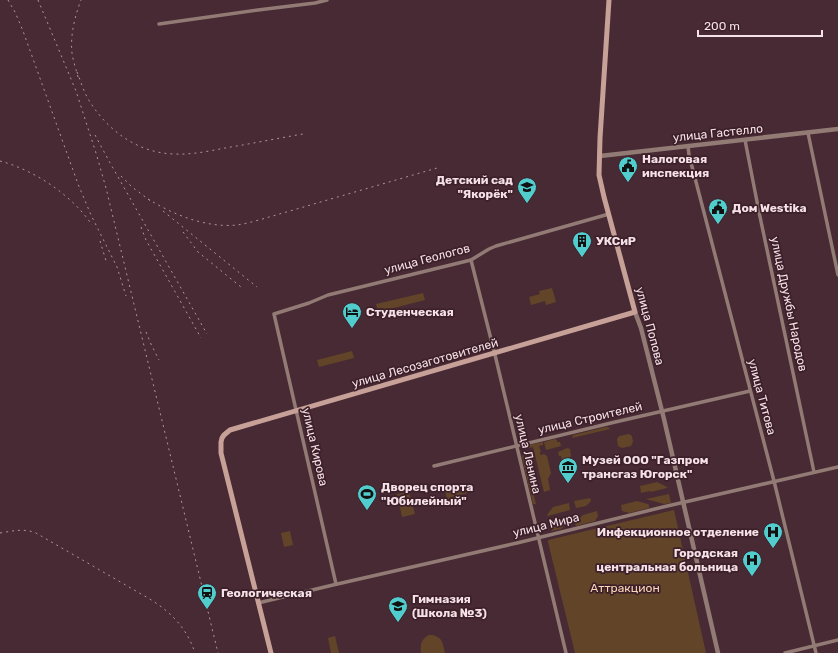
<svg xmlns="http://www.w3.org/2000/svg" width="838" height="653" font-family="Rubik,sans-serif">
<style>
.green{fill:#624528}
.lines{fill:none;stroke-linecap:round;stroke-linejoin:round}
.minor{stroke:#927a75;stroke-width:3.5}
.tertiary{stroke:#927a75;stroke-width:4.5}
.secondary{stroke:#c7a098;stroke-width:5}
.rail{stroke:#ae969e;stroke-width:1;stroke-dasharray:2 4;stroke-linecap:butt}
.labels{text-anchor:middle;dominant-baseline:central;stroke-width:3.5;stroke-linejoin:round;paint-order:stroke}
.street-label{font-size:12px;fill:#f5e1e7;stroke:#3d2029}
.poi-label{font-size:12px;font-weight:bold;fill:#f5e1e7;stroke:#3d2029;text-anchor:start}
.park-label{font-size:12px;fill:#fcd8b7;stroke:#3d2029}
</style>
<rect width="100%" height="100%" fill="#472a33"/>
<!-- green -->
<g class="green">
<polygon points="552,288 556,302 546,305 545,301 531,305 529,297 540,294 539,291"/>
<polygon points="423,293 425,300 378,312 376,304"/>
<polygon points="352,351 354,358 319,367 317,360"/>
<polygon points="606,427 608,427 610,429 572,438 573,435"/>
<polygon points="629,434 632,436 633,442 631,446 622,448 618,446 617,439 619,436"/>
<polygon points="555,439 557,440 557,442 560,442 561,446 546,450 544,442"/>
<polygon points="543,442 543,445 539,446 541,452 540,452 540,455 544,454 547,456 551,473 548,479 550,490 544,492 533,447 525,449 524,446"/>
<polygon points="567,448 570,449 571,456 570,457 562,460 561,456 559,456 558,452"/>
<polygon points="523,455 524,455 536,504 533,504 522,457"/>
<polygon points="657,482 667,487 667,488 651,492 650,491 641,493 640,486"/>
<polygon points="458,487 459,489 466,487 468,493 451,497 452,502 448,503 445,491"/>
<polygon points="409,492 415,514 402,517 397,494"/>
<polygon points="669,494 671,503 664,504 646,499"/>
<polygon points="590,498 591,501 586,506 576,508 574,501"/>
<polygon points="637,501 648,504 649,505 649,508 629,513 622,511 621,505"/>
<polygon points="569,503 570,510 548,516 547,515 553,507"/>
<polygon points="674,510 706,653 575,653 548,542 548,540"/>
<polygon points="597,511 598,516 595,521 576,526 575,523 583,515"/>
<polygon points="573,517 561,529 552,531 550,523"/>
<polygon points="290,531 293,545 284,547 281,533"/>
<path d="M429 635C442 635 443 643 445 653H421C420 645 421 639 429 635Z"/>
<polygon points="335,636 339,653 331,653 328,638"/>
</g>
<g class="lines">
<!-- minor -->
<g class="minor">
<polyline points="159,24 258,10 315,3 327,0"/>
<polyline points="808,133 838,275"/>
<polyline points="745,140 759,212 814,472"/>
<polyline points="688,146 689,155 774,481 816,653"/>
<polyline points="471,260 496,359 566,653"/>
<polyline points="434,466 611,423 750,391"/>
<polyline points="336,584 274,314 309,303 328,295 471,260 489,249 496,246 609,214"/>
<polyline points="258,603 333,585 517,543 663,507 838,467"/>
<polyline points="785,653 838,640"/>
</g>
<!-- tertiary -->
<g class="tertiary">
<polyline points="600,156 838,129"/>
<polyline points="635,312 641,328 664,419 718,653"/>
</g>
<!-- secondary -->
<polyline class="secondary" points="271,653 221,453 221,442 222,438 224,435 230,430 635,312 604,197 599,175 600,138 609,0"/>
<!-- rail -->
<g class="rail">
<polyline points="8,0 15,12 23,31 78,184 91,215 117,267 126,296"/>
<polyline points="38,0 76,91 96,153 106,188 218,653"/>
<path d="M77 72C81 82 84 93 90 102 109 132 139 153 174 154 194 155 213 150 231 147 255 143 279 138 303 134"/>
<path d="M78 77C76 69 73 61 72 53 70 35 75 16 81 0"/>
<polyline points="95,135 109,161 207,334"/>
<path d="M0 161C34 170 72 195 92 225"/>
<polyline points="121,176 132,187 152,202"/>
<path d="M148 199C174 215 206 228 237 225 244 224 251 222 259 220L437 168"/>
<polyline points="163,211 257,287"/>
<polyline points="141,227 146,240 201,338"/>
<polyline points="183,232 198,252 241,287"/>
<polyline points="100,241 107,264"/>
<polyline points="146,332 151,344 159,360"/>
<path d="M0 533C13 531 24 528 36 533L148 598C170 611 187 628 195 653"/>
</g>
</g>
<!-- icons -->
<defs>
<g id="civic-pin" transform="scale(1)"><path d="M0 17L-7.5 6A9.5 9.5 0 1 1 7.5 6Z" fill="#52cdce" stroke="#3d2029"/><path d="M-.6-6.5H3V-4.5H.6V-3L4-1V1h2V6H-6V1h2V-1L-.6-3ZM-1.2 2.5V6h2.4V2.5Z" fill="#111"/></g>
<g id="school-pin" transform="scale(1)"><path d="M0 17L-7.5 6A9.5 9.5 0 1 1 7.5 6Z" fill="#52cdce" stroke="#3d2029"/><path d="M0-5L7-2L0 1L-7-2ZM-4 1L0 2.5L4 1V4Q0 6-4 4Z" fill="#111"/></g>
<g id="building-pin" transform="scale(1)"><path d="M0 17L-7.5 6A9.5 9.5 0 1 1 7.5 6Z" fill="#52cdce" stroke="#3d2029"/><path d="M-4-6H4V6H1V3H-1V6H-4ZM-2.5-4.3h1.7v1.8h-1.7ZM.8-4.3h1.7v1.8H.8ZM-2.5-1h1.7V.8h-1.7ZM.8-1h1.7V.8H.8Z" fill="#111"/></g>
<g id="hotel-pin" transform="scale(1)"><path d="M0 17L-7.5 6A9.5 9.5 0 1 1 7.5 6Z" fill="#52cdce" stroke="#3d2029"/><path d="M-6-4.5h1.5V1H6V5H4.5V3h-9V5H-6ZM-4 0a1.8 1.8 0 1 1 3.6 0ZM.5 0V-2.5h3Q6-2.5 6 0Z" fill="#111"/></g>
<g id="museum-pin" transform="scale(1)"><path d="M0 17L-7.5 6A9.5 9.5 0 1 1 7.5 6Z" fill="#52cdce" stroke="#3d2029"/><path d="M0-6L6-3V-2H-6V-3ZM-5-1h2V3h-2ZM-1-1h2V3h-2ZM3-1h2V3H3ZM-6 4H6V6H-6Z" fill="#111"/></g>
<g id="stadium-pin" transform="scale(1)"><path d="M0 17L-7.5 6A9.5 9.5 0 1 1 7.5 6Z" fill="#52cdce" stroke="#3d2029"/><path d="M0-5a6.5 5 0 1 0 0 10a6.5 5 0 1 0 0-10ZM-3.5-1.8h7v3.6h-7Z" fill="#111"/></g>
<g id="hospital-pin" transform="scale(1)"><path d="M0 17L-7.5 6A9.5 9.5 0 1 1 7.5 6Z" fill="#52cdce" stroke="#3d2029"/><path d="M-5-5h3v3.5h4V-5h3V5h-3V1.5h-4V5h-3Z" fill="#111"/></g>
<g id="station-pin" transform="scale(1)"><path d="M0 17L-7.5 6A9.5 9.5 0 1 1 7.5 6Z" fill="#52cdce" stroke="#3d2029"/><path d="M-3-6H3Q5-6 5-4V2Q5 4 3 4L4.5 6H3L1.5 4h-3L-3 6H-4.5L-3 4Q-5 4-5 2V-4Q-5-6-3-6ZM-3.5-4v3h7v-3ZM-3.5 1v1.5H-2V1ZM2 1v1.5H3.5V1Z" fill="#111"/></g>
</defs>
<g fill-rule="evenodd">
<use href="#civic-pin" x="628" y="166"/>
<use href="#school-pin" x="527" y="187"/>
<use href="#civic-pin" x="718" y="208"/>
<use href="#building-pin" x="582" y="241"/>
<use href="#hotel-pin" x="352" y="312"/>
<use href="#museum-pin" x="568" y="467"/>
<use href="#stadium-pin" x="367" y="494"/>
<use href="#hospital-pin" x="773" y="532"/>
<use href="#hospital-pin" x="752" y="560"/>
<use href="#station-pin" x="207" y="593"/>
<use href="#school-pin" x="398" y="606"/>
</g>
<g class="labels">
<!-- street labels -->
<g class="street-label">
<text transform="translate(718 133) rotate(-6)">улица Гастелло</text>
<text transform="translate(427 259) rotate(-15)">улица Геологов</text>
<text transform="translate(789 304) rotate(78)">улица Дружбы Народов</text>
<text transform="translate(650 326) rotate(75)">улица Попова</text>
<text transform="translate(425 363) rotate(-16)">улица Лесозаготовителей</text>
<text transform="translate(762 397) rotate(75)">улица Титова</text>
<text transform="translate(590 418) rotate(-13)">улица Строителей</text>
<text transform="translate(315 447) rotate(77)">улица Кирова</text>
<text transform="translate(528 454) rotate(77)">улица Ленина</text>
<text transform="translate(546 525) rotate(-14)">улица Мира</text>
</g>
<!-- poi labels -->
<g class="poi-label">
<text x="642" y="159">Налоговая<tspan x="642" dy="14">инспекция</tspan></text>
<text x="513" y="180" text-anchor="end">Детский сад<tspan x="513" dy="14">"Якорёк"</tspan></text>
<text x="732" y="208">Дом Westika</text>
<text x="596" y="241">УКСиР</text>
<text x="366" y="312">Студенческая</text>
<text x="582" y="460">Музей ООО "Газпром<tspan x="582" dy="14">трансгаз Югорск"</tspan></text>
<text x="381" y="487">Дворец спорта<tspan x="381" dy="14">"Юбилейный"</tspan></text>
<text x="759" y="532" text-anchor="end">Инфекционное отделение</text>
<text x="738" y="553" text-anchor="end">Городская<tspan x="738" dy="14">центральная больница</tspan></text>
<text x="221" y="593">Геологическая</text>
<text x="412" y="599">Гимназия<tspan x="412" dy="14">(Школа №3)</tspan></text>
</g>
<!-- park labels -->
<g class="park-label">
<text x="625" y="588">Аттракцион</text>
</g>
</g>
<!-- scale -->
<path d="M698 30v6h124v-6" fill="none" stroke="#f5e1e7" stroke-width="2"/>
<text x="704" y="30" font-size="12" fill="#f5e1e7" stroke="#3d2029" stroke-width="3" paint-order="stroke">200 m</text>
</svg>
